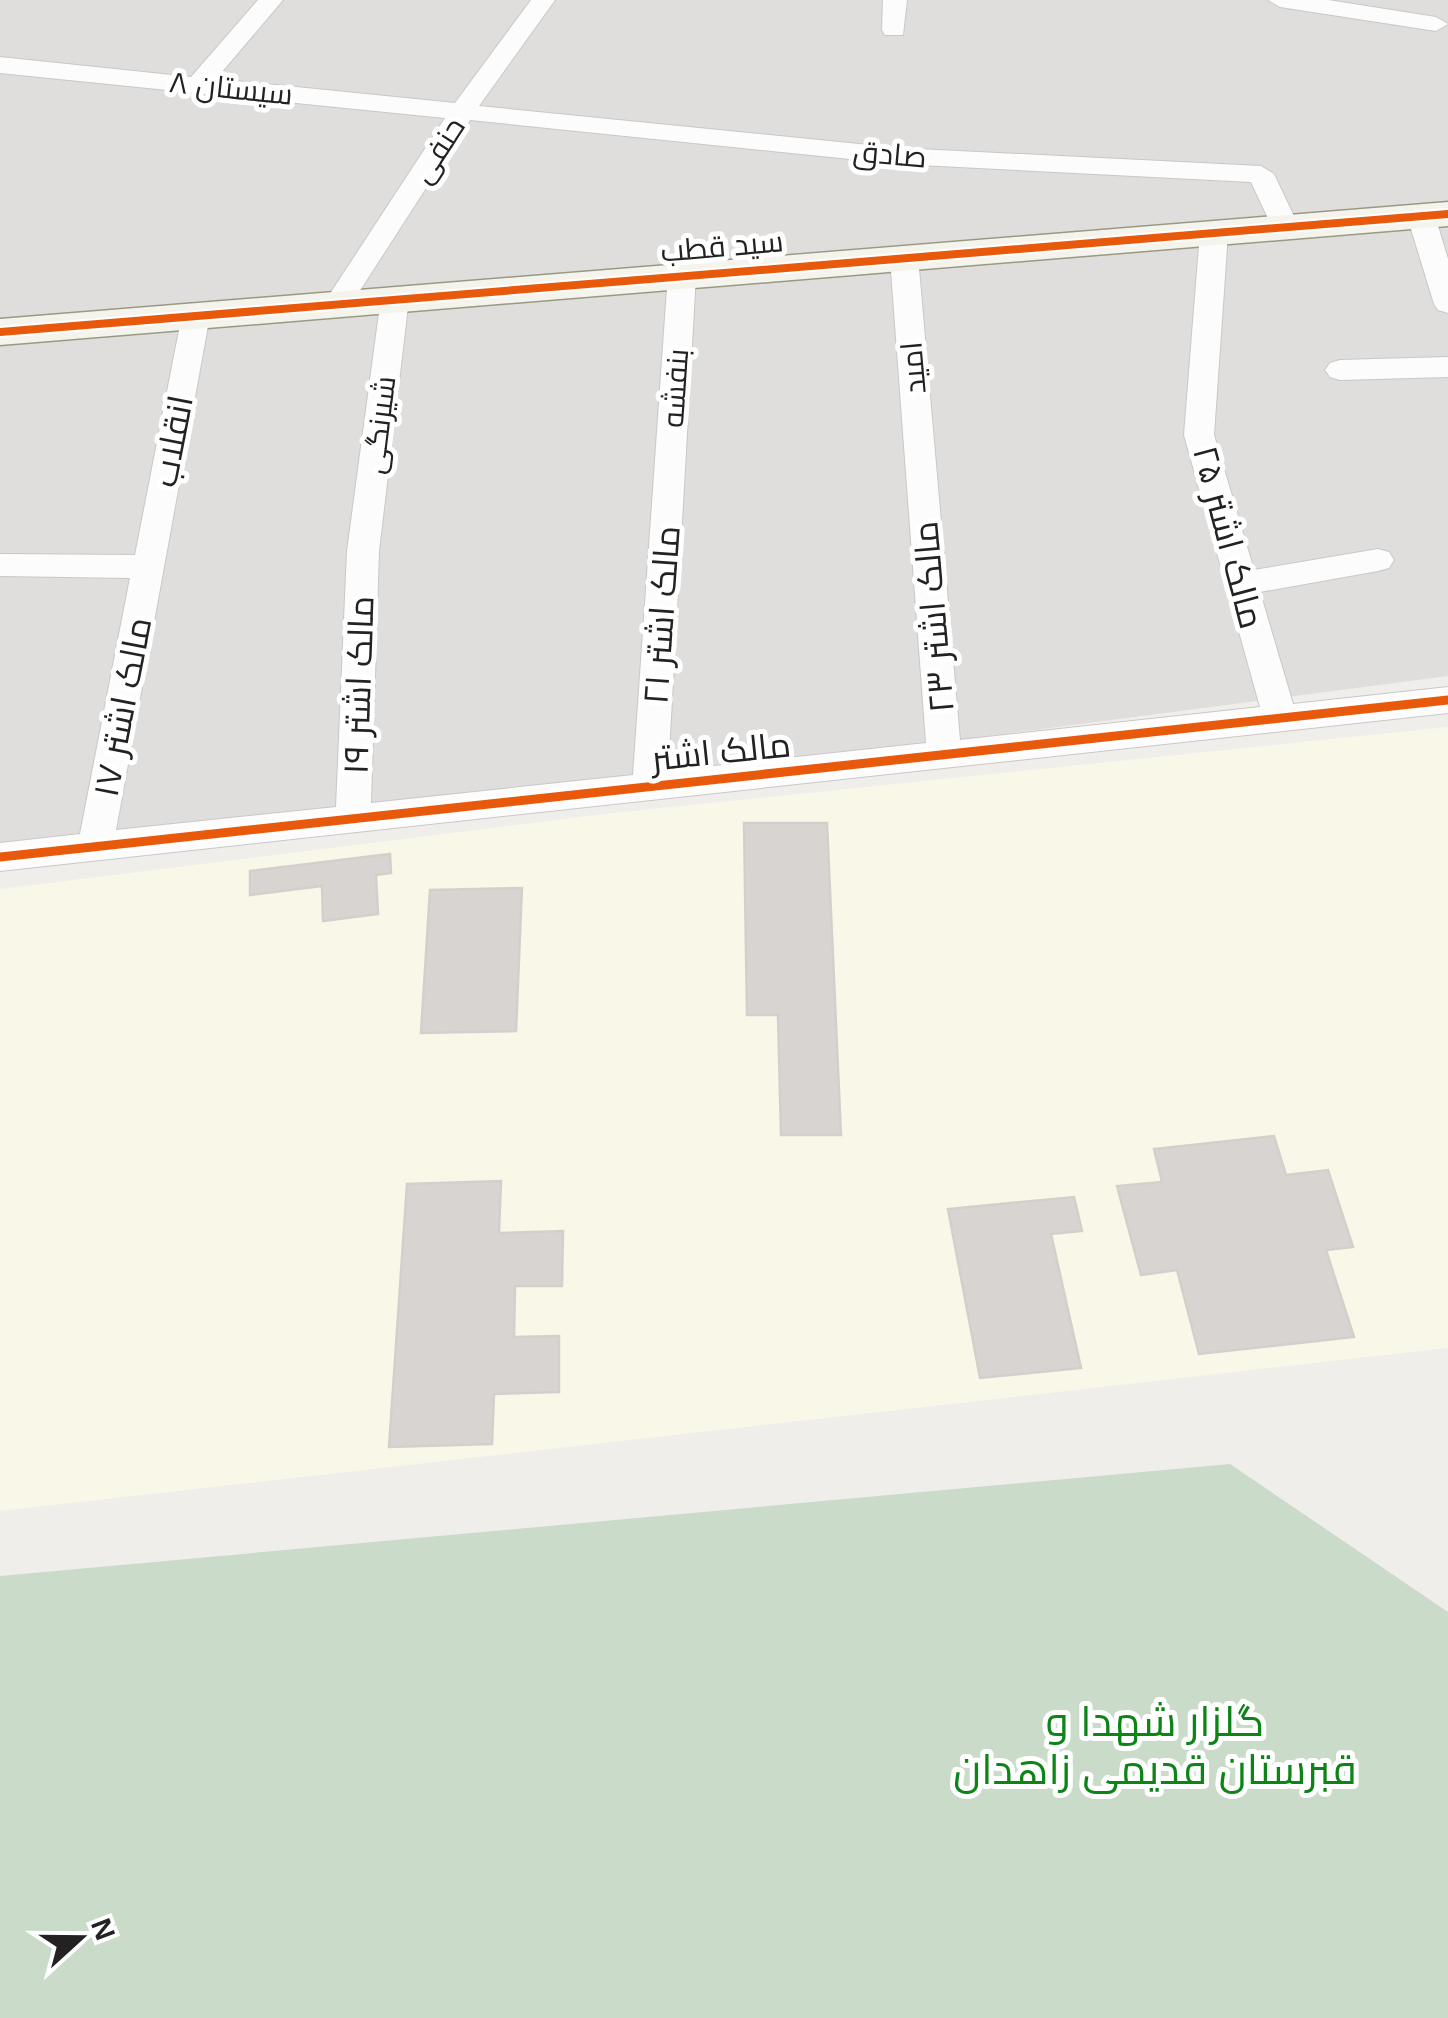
<svg xmlns="http://www.w3.org/2000/svg" width="1448" height="2018" font-family="Helvetica,Cairo,sans-serif">
<style>
.residential{fill:#dfdedc}
.education{fill:#f8f7e8}
.cemetery{fill:#cadbca}
.building{fill:#d7d4d2;stroke:#d3d0cc;stroke-width:2.5}
.lines{fill:none;stroke-linecap:round;stroke-linejoin:round}
.street-casing{stroke:#c9c8c7;stroke-width:2}
.secondary-casing{stroke:#999a82;stroke-width:3}
.street{fill:#fdfcfc;fill-rule:evenodd}
.secondary{fill:#f4f4ed;fill-rule:evenodd}
.cycleway-far1-casing{stroke:#fff;stroke-width:12}
.cycleway-casing{stroke:#fff;stroke-width:15}
.cycleway-far1{stroke:#e8590c;stroke-width:8}
.cycleway{stroke:#e8590c;stroke-width:9}
.labels{text-anchor:middle;dominant-baseline:central;stroke-width:10;stroke-linejoin:round;paint-order:stroke}
.far-street-label{font-size:30px;fill:#222;stroke:#fff}
.street-label{font-size:35px;fill:#222;stroke:#fff}
.near-park-label{font-size:42px;fill:#0c8416;stroke:#fff}
</style>
<rect width="100%" height="100%" fill="#f0eeeb"/>
<!-- residential -->
<polygon class="residential" points="0,0 1448,0 1448,676 0,865"/>
<!-- education -->
<polygon class="education" points="1448,727 1448,1348 0,1511 0,889 613,813"/>
<!-- cemetery -->
<polygon class="cemetery" points="1230,1464 1448,1612 1448,2018 0,2018 0,1576"/>
<!-- building -->
<g class="building">
<polygon points="744,823 827,823 841,1135 781,1135 778,1015 747,1015"/>
<polygon points="390,854 391,873 376,875 378,914 323,921 322,886 250,895 250,871"/>
<polygon points="522,888 516,1031 421,1033 430,890"/>
<polygon points="1274,1136 1286,1175 1328,1170 1353,1247 1326,1250 1354,1337 1199,1354 1177,1270 1141,1275 1117,1186 1162,1182 1154,1149"/>
<polygon points="501,1181 499,1233 563,1231 562,1286 515,1286 514,1337 559,1336 559,1392 494,1394 492,1444 389,1447 407,1184"/>
<polygon points="1074,1197 1082,1231 1051,1234 1081,1368 980,1378 948,1209"/>
</g>
<g class="lines">
<!-- street casing -->
<g class="street-casing">
<g id="street">
<polygon points="258,0 283,0 216,79 455,103 531,0 555,0 479,106 899,148 1261,166 1274,174 1299,227 1285,235 1275,233 1251,182 899,164 470,120 348,309 328,309 324,303 445,118 0,73 0,57 191,77"/>
<polygon points="883,0 907,0 903,35 885,35 882,30"/>
<polygon points="1268,0 1328,0 1436,17 1448,24 1436,31 1280,7"/>
<polygon points="1421,208 1435,216 1448,259 1448,313 1438,310 1434,304 1407,216"/>
<polygon points="1214,224 1224,227 1228,233 1214,435 1254,570 1378,549 1389,552 1394,560 1389,568 1378,571 1260,592 1293,704 1448,687 1448,713 0,871 0,843 80,834 130,578 0,576 0,554 135,555 182,315 186,308 206,308 210,315 116,830 336,807 347,551 381,298 385,292 405,292 409,298 379,551 371,803 633,775 668,274 672,268 692,268 696,274 668,771 926,743 890,257 894,251 914,251 918,257 960,740 1260,707 1184,435 1200,233 1204,227"/>
<polygon points="1448,357 1448,377 1340,380 1330,377 1325,370 1330,363 1340,360"/>
</g>
</g>
<!-- secondary casing -->
<g class="secondary-casing">
<polygon id="secondary" points="1448,202 1448,226 0,345 0,319"/>
</g>
<!-- street -->
<use href="#street" class="street"/>
<!-- secondary -->
<use href="#secondary" class="secondary"/>
<!-- cycleway-far1 casing -->
<g class="cycleway-far1-casing">
<polyline id="cycleway-far1" points="0,332 1448,214"/>
</g>
<!-- cycleway casing -->
<g class="cycleway-casing">
<polyline id="cycleway" points="0,857 1448,700"/>
</g>
<!-- cycleway-far1 -->
<use href="#cycleway-far1" class="cycleway-far1"/>
<!-- cycleway -->
<use href="#cycleway" class="cycleway"/>
</g>
<g class="labels">
<!-- far-street labels -->
<g class="far-street-label">
<text transform="translate(231 88) rotate(6)">سیستان ۸</text>
<text transform="translate(438 150) rotate(-57)">حنفی</text>
<text transform="translate(890 154) rotate(5)">صادق</text>
<text transform="translate(722 246) rotate(-5)">سید قطب</text>
<text transform="translate(913 368) rotate(-95)">امید</text>
<text transform="translate(675 388) rotate(-86)">بنفشه</text>
<text transform="translate(379 425) rotate(-83)">شیرنگی</text>
</g>
<!-- street labels -->
<g class="street-label">
<text transform="translate(172 441) rotate(-79)">انقلاب</text>
<text transform="translate(1229 537) rotate(75)">مالک اشتر ۲۵</text>
<text transform="translate(661 615) rotate(-86)">مالک اشتر ۲۱</text>
<text transform="translate(933 617) rotate(-95)">مالک اشتر ۲۳</text>
<text transform="translate(358 685) rotate(-88)">مالک اشتر ۱۹</text>
<text transform="translate(122 707) rotate(-79)">مالک اشتر ۱۷</text>
<text transform="translate(721 751) rotate(-6)">مالک اشتر</text>
</g>
<!-- near-park labels -->
<g class="near-park-label">
<text x="1155" y="1721">گلزار شهدا و<tspan x="1155" dy="48">قبرستان قدیمی زاهدان</tspan></text>
</g>
</g>
<!-- north arrow -->
<g transform="translate(80 1938) rotate(69)" stroke="#ffffff" stroke-width="8" paint-order="stroke">
<path d="M0-8L18 38L0 25L-18 38Z" fill="#222222"/>
<text y="-15" font-size="28" font-weight="bold" text-anchor="middle" fill="#222222">N</text>
</g>
</svg>
